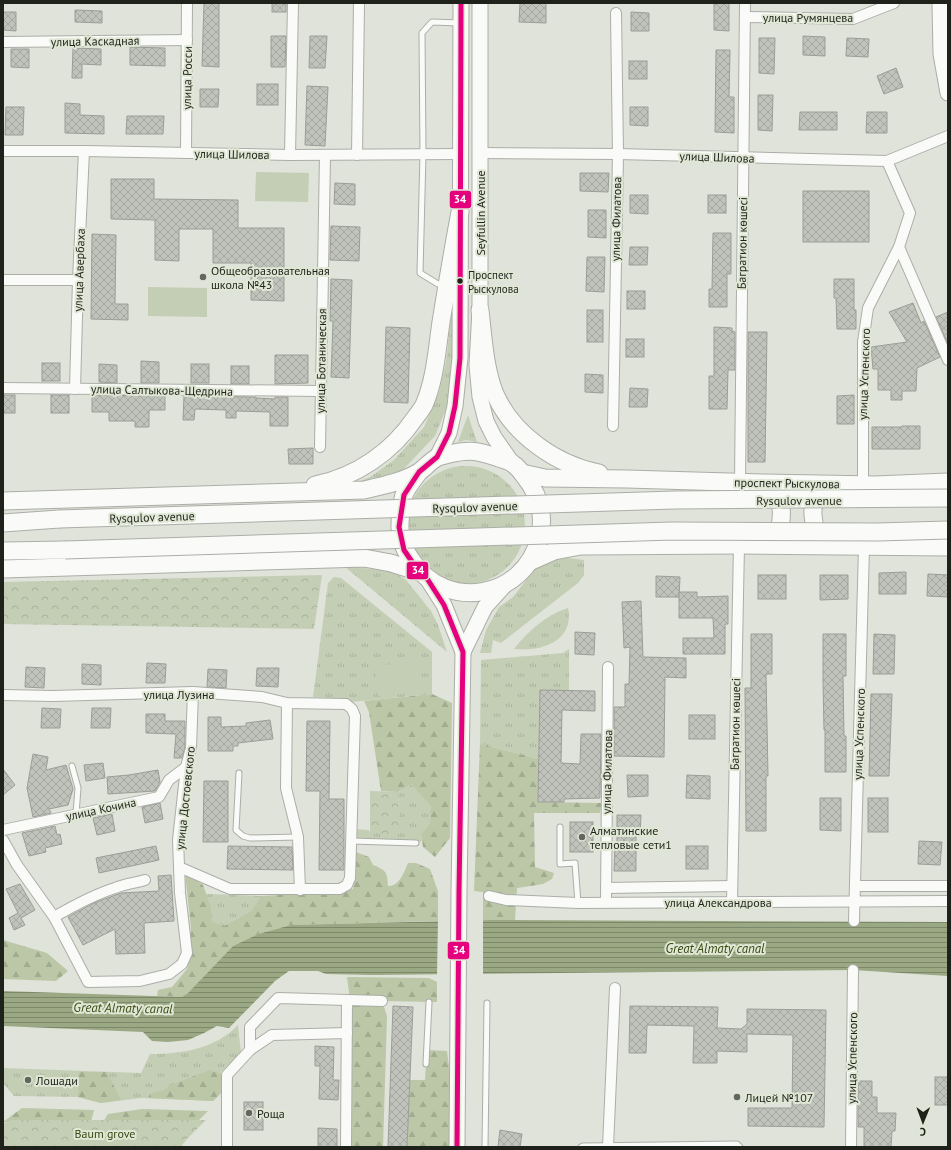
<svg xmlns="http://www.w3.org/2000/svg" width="951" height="1150" font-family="'PT Sans',sans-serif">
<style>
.grass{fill:url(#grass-tufts)}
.forest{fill:url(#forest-firs)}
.park{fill:url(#park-crowns)}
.pitch{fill:#c4ceb5}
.water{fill:url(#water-rules)}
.pier{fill:#dfe3d9}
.building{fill:url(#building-cross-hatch);stroke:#9b9e96}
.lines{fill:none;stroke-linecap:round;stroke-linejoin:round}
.service-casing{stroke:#abaea7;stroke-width:7}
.minor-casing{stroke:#abaea7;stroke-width:12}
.secondary-casing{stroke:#abaea7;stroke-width:17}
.primary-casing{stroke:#abaea7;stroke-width:19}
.service{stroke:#fafbf9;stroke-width:5}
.minor{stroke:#fafbf9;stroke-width:10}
.secondary{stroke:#fafbf9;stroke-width:15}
.primary{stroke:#fafbf9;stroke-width:17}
.primary-bridge-casing{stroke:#abaea7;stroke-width:19;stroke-linecap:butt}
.primary-bridge{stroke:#fafbf9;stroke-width:17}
.bus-1-casing{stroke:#e0e7d5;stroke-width:8}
.bus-1{stroke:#e5007d;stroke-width:5}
.poi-dot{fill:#62665e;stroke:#e0e7d5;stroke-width:1.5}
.bus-dot{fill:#1f221b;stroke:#e0e7d5;stroke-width:1.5}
.labels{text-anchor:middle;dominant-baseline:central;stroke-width:4;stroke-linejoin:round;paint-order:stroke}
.bus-label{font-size:11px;fill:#1f221b;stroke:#e0e7d5;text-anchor:start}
.street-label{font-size:12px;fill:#1f221b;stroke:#e0e7d5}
.poi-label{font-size:12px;fill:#1f221b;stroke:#e0e7d5;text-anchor:start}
.park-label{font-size:12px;fill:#36470f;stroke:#e0e7d5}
.water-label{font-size:13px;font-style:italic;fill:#384911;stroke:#e0e7d5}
.line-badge{stroke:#e0e7d5;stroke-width:1.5}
.badge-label{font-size:11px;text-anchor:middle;font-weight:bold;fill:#fff}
</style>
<defs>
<pattern id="grass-tufts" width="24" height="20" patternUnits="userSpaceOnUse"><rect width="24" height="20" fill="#c4ceb5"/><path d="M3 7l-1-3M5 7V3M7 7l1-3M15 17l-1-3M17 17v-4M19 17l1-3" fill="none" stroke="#a8b19b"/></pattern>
<pattern id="forest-firs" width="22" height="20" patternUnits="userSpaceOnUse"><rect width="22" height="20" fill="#bbc7a7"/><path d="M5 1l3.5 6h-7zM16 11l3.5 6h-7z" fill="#a0ab8f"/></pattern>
<pattern id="park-crowns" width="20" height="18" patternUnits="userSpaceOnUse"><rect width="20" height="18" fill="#c4ceb5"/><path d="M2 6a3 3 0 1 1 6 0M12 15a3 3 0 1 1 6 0" fill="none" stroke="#a8b19b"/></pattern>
<pattern id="water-rules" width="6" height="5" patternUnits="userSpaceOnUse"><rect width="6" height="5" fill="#9aa883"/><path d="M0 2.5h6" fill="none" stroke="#7d886a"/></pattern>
<pattern id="building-cross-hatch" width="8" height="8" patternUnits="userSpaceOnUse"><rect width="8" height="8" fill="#c0c3bb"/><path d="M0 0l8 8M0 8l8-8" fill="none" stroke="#a5a7a0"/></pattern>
</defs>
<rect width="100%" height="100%" fill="#dfe3d9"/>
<!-- grass -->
<g class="grass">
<polygon points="452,307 456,307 451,397 435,436 400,473 346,487 370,477 394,460 424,427 439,392 446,362"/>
<polygon points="468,415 477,442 467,440 458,442"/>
<circle cx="466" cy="525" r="59"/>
<polygon points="568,558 584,560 584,575 578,583 501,643 493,640 491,653 480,653 486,630 499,607 513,597 538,565 550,560"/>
<polygon points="344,566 392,571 406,580 431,611 438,625 447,652"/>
<polygon points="334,577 341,578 432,652 432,694 351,702 344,699 313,697 328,583"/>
<path d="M568 608C575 641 541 652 514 649 528 631 546 615 568 608Z"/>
<polygon points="569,649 569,691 540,690 539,759 480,744 481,660 563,653"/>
<polygon points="411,784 432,806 430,823 421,834 422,841 416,843 351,841 352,829 369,830 370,833 399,833 398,792"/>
<polygon points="206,894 261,896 251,911 224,926 212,921 211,907"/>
<path d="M238 1025 241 1053 221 1072V1093L213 1101 141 1098 101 1103 78 1097 14 1096 3 1083V1068L141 1073 150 1054C182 1054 215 1049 238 1025Z"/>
</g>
<!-- forest -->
<g class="forest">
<polygon points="432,694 452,703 450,838 435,857 423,847 421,834 430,823 431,806 411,784 398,792 381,791 369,712 364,701"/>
<polygon points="480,744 539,759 538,802 602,803 600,813 534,813 535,867 554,873 552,879 543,884 517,888 515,920 483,920 483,892 474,891"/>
<path d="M356 852 369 857 373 865C387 871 387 872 388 886 400 886 404 872 408 863H416L430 869 438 891V921L291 925 258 934 233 946 188 993 182 997 157 996 158 990 172 987 187 969 191 956V928L185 873 203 885 211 907 212 921 224 926 251 911 261 896 340 892 353 889Z"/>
<polygon points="3,940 47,953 68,971 56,981 3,979"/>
<polygon points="347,977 429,978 437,982 437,1002 382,1001 387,1016 383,1147 346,1147 350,1000"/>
<polygon points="427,1050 447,1051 452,1091 449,1147 407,1147 410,1080 425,1080"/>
<polygon points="209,1070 221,1074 221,1093 213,1101 148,1098 150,1094 164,1090 169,1086"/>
<polygon points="79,1072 107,1072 121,1100 101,1103 78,1097"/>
<polygon points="22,1108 94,1110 90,1126 3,1122"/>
<polygon points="142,1109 208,1111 184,1135 88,1147 108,1114"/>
</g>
<!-- park -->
<g class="park">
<polygon points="322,575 314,629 3,624 3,582"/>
<polygon points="370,791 398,792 400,834 370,833"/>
<polygon points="12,1120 206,1120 186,1140 181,1147 3,1147 3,1124"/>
</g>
<!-- pitch -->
<g class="pitch">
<polygon points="256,172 309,173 308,202 255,201"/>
<polygon points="148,287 207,288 207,317 148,316"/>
<polygon points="419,661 422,692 378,696 375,666"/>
</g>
<!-- water -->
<polygon class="water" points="491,920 948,922 948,976 853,970 373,975 326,974 318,971 289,971 275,981 229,1028 217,1026 204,1033 188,1040 168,1042 152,1041 143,1032 3,1026 4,991 182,997 188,993 233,946 258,934 291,925"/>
<!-- pier -->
<polygon class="pier" points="483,918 483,975 437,976 438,919"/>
<!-- building -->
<g class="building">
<polygon points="204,3 219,3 219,67 202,66"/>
<rect x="272" y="3" width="14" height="9"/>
<polygon points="520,3 546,3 546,23 519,22"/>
<polygon points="714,3 729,3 729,31 714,30"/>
<polygon points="75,10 102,11 102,23 75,22"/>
<polygon points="3,12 16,12 16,31 3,30"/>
<polygon points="631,12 649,13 649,31 631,31"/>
<polygon points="271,36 286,36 285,67 271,67"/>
<polygon points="310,36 327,36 325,68 309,68"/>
<polygon points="803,36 825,37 825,56 803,55"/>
<polygon points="759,38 775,38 774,74 759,73"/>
<polygon points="847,38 869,39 868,57 846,56"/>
<polygon points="130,47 165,48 165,66 130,65"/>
<polygon points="73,48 101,49 101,65 82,64 82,78 72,78"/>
<polygon points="11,49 29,49 29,68 11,67"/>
<polygon points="716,50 730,50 729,97 734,97 734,133 715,132"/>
<rect x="629" y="61" width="18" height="18"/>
<polygon points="896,68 903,87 884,94 877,76"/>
<rect x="257" y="84" width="21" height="21"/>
<polygon points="307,86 328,87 325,146 305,145"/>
<polygon points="200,89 219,89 218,107 200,107"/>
<polygon points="758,95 773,95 772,131 758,130"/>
<polygon points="65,103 80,104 80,115 104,116 104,134 65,133"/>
<polygon points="6,107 24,107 23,135 5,135"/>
<polygon points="630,107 648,107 648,126 630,125"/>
<polygon points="800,112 837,112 837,130 799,130"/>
<polygon points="867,112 887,112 887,133 866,133"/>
<polygon points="127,116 164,116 163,134 126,134"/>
<polygon points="580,173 609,173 608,192 580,191"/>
<polygon points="111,179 154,179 154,199 238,200 238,228 284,228 284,301 251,300 251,263 213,263 213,229 179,229 179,261 155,260 155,220 111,219"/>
<polygon points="335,183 355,184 355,205 334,204"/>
<rect x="803" y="191" width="66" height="51"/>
<polygon points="630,195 648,195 648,214 630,213"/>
<rect x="708" y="195" width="18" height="18"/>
<polygon points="588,210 606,210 606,238 588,237"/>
<polygon points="331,226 360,227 359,261 330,260"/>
<polygon points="713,233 731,233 731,274 727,274 727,307 709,307 709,289 712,289"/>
<polygon points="92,234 116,235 115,304 128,304 128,320 91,319"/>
<polygon points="630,247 648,247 647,265 629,265"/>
<polygon points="587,257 605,257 604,292 586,291"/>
<polygon points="331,279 352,280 349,378 331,377 333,321 330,321"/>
<polygon points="834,279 854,279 854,310 856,310 856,329 837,329 836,298 834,298"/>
<rect x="627" y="291" width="18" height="18"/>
<polygon points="913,303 921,323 924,321 940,357 917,368 916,391 902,391 902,400 891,400 891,390 878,390 878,369 873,369 871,347 907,342 889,312"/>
<rect x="587" y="310" width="16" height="32"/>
<polygon points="948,312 948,344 936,317"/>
<polygon points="386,327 410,328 408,403 384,402"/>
<polygon points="714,327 732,328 732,331 735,332 735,370 728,370 727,409 709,409 709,376 714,376"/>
<polygon points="748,332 767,332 765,462 748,462"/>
<rect x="626" y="339" width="18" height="18"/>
<polygon points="275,355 308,355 308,383 275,384"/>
<polygon points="141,361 159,362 159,383 141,383"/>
<rect x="42" y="363" width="18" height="18"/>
<polygon points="99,364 117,365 117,383 99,382"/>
<rect x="191" y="364" width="18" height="19"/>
<rect x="231" y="366" width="18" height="18"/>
<polygon points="585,374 603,375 603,393 585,392"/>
<polygon points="630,388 648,389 647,407 629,407"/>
<rect x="3" y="395" width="12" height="18"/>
<rect x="51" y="395" width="18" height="18"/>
<polygon points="92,395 165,396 165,410 149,410 149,427 135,427 135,421 109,421 109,412 92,412"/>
<polygon points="854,395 854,424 837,424 837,396"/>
<polygon points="184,396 256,397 256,398 275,399 275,397 288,397 288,426 270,426 270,412 236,411 236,418 226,418 226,410 195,409 194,420 183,420"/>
<polygon points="902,426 920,426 920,449 872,449 872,427 902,427"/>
<polygon points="313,448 313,464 289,464 288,449"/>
<polygon points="906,572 906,594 879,594 879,573"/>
<polygon points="928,574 948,575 948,597 927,596"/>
<rect x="758" y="575" width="28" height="24"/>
<polygon points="820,575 848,575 848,599 820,600"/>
<polygon points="656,576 680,577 679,597 656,597"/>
<polygon points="679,592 697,592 697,597 728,596 728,624 725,624 725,654 683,654 683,638 714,638 713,618 679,618"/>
<polygon points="641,601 643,657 686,658 686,678 665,677 664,757 614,756 614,707 625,707 625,684 629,684 630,647 624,648 622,602"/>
<polygon points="575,632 595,633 594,655 575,654"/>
<polygon points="751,634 772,634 772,674 766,674 768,776 766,776 766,831 746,831 745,688 751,688"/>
<polygon points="823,634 846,634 846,676 843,676 844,736 846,736 846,772 825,772 825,730 824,730 823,680"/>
<polygon points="874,634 895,635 894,674 873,674"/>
<polygon points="147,663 166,664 165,683 146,683"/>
<polygon points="82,664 101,665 101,685 82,684"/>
<polygon points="26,667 45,668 44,688 25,687"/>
<polygon points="257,668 279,668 278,687 256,686"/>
<polygon points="208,669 227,670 226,688 207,687"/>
<polygon points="540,690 595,691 595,711 562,710 561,763 580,764 581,734 601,734 600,798 564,799 564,802 538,802"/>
<polygon points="871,694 892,694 889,776 869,776"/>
<polygon points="42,708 61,709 60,728 41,728"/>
<polygon points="92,708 111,708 110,728 91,728"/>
<polygon points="146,714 165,714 165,721 185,721 185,747 182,758 174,758 176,734 146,733"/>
<rect x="689" y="715" width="26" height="24"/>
<polygon points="208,717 221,717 221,727 246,726 246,723 270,720 273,739 238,743 238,746 233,746 233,751 208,751"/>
<polygon points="307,721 330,721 329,799 344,799 344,870 319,870 320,791 306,791"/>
<polygon points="33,754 48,757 46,770 66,765 73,789 68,805 49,809 51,813 33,817 27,788"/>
<polygon points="103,763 105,778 86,781 84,765"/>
<polygon points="3,769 15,785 3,795"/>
<polygon points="158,770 160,782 155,791 108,794 107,777 129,775"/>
<polygon points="627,775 648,775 648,796 628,797"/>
<polygon points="687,775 710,776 710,799 686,798"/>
<polygon points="204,781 228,781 228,842 203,842"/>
<polygon points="820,798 841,798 841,831 820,830"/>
<rect x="868" y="798" width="20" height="34"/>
<polygon points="160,803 163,819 145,823 142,807"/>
<polygon points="112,814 115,831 97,835 93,818"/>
<polygon points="617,815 641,815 640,836 636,836 636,871 614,871 615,847 617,847"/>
<rect x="570" y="822" width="23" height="30"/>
<polygon points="55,826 57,835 60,834 62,844 45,848 46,852 29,856 22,833"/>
<polygon points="919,841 942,842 940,865 918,864"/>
<polygon points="156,846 159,860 99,873 96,858"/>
<polygon points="228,846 292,847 293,870 227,869"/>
<rect x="686" y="846" width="22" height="23"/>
<polygon points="171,875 174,921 144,923 145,953 116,954 115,929 83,945 68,917 94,903 121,893 159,891 158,876"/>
<polygon points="20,884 35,910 21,918 25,925 14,930 9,918 18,913 6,889"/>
<polygon points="393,1006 413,1007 407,1147 388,1147"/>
<polygon points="630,1006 718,1007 717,1028 741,1029 747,1024 747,1009 826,1010 824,1127 748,1126 748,1108 792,1108 793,1035 747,1034 747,1052 717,1051 717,1063 693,1063 694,1026 647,1025 646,1053 629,1053"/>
<polygon points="315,1046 334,1047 333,1080 339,1080 338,1100 319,1099 320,1066 315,1066"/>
<rect x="935" y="1077" width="13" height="28"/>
<polygon points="858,1081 872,1081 872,1097 877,1097 877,1113 896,1113 895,1131 892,1131 891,1147 864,1147 864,1127 858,1127"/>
<rect x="244" y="1102" width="19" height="28"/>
<polygon points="318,1128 337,1129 337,1147 318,1147"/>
<polygon points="500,1130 522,1134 520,1147 498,1147"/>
</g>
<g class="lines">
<!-- service casing -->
<g class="service-casing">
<g id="service">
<polyline points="445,287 438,284 420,273 423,154 422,33 432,22 460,23"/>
<polyline points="72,766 78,788 76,814"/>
<polyline points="239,773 236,830 243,836 250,838 298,837"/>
<polyline points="560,827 560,864 575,863 578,903"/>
<polyline points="351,841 416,843"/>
<polyline points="426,1064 429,1002"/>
<polyline points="485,1147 487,1003"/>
<polyline points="581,1147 583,1146 737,1144 740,1147"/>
</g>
</g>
<!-- minor casing -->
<g class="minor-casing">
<g id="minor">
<polyline points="745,17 853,19 894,3"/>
<polyline points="3,42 187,40"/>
<polyline points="3,151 84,151 290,155 461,154"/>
<polyline points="186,153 187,3"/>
<polyline points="480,153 618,154 887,161 948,136"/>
<polyline points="290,155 293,3"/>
<polyline points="357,155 359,3"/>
<polyline points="887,161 910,213 899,247 948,360"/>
<polyline points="3,280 78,280"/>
<polyline points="3,388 321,391"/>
<polyline points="75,389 78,280 84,151"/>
<polyline points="613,426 618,154 616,13"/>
<polyline points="320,447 325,155"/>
<polyline points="740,482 745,3"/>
<polyline points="863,484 863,342 868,308 899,247"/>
<polyline points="3,695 53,696 193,692 262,697 287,703 346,704 352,709 355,716 350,878 347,885 340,889 230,889 179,867"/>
<polyline points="287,703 286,788 298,837 300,890"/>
<polyline points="3,830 159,797 169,780 186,767"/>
<polyline points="3,840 17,865 54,917 88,982 140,981 169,974 182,964 187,953 180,893 178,840 186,767 191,748 193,692"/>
<polyline points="855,886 948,886"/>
<polyline points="606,888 732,886"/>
<polyline points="489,896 506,900 578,903 948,901"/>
<polyline points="606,902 608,667"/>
<polyline points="732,902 739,545"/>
<path d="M54 917C73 906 93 895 115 888 125 884 135 883 145 880"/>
<polyline points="854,921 864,547"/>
<polyline points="250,1050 250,1027 278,998 382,1001"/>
<polyline points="227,1147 227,1075 250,1050 272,1035 347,1033"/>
<polyline points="346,1147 347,1000"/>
<polyline points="608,1147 615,988"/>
<polyline points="851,1147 853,970"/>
</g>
</g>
<!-- secondary casing -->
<g class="secondary-casing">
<g id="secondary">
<polyline points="480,3 480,310 477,365 480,397 486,421 494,437 512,463"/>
<polyline points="940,3 941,54 948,93"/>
<polyline points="437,457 449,433 455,406 460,358 461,3"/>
<polyline points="428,580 444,605 463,652 459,891 457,1147"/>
<polyline points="463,652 485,607 504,586"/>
</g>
</g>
<!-- primary casing -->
<g class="primary-casing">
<g id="primary">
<path d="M480 310C483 337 485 370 495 394 513 435 557 465 599 473"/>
<polyline points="522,473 545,478 627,479 763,483 875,485 948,482"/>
<path d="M315 485C356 477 392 452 415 418 418 414 422 409 424 405 435 380 437 350 441 322 447 285 453 249 460 212"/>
<path d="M823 487C808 501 811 529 824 543"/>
<path d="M770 488C786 500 784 529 771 543"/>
<path d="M3 501 364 490C382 486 402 482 419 472 425 468 430 461 438 457 441 456 446 455 449 454 470 449 479 451 499 458 504 460 510 461 513 464 518 467 522 473 525 477 540 496 545 517 539 539 524 599 446 612 412 561 401 545 398 532 401 513 402 508 402 501 404 495 407 487 414 479 419 472"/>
<polyline points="3,523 59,519"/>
<polyline points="3,551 65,550"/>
<polyline points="529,562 554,551 581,546 739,545 948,547"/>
<polyline points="3,569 364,558 391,563 419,572"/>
</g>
</g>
<!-- service -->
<use href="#service" class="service"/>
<!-- minor -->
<use href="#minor" class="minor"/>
<!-- secondary -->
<use href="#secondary" class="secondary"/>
<!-- primary -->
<use href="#primary" class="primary"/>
<!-- primary-bridge casing -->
<g class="primary-bridge-casing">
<g id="primary-bridge">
<polyline points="59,519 675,500 948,498"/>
<polyline points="65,550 672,531 878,532 948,530"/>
</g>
</g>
<!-- primary-bridge -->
<use href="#primary-bridge" class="primary-bridge"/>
<!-- bus-1 casing -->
<g class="bus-1-casing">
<polyline id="bus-1" points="457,1147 459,891 463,652 444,605 428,580 419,572 404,550 399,527 404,495 419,472 437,457 449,433 455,406 460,358 461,3"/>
</g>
<!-- bus-1 -->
<use href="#bus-1" class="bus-1"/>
</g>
<!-- markers -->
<g class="poi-dot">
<circle cx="203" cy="277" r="4"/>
<circle cx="582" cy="837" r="4"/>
<circle cx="28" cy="1080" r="4"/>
<circle cx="737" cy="1097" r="4"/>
<circle cx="249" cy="1113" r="4"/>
</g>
<circle class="bus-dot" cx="460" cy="281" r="3.5"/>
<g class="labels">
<!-- bus labels -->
<g class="bus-label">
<text x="468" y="275">Проспект<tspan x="468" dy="14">Рыскулова</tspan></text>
</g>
<!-- street labels -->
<g class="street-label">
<text x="808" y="17">улица Румянцева</text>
<text transform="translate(95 41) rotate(-1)">улица Каскадная</text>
<text transform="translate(187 78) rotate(-89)">улица Росси</text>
<text transform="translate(232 154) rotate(1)">улица Шилова</text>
<text transform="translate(717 157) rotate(2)">улица Шилова</text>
<text transform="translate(480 213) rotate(-90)">Seyfullin Avenue</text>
<text transform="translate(616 219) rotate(-89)">улица Филатова</text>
<text transform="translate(742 243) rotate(-89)">Багратион көшесі</text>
<text transform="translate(79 270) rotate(-88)">улица Авербаха</text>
<text transform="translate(321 361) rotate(-89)">улица Ботаническая</text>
<text transform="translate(864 374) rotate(-88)">улица Успенского</text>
<text transform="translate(162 390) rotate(1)">улица Салтыкова-Щедрина</text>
<text transform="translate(787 483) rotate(1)">проспект Рыскулова</text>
<text x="799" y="500">Rysqulov avenue</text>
<text transform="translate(475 507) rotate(-2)">Rysqulov avenue</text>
<text transform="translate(152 517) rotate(-2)">Rysqulov avenue</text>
<text x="179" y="694">улица Лузина</text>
<text transform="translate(735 724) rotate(-89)">Багратион көшесі</text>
<text transform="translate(859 734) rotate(-88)">улица Успенского</text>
<text transform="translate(607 772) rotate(-89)">улица Филатова</text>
<text transform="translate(185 798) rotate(-84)">улица Достоевского</text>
<text transform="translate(101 809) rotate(-12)">улица Кочина</text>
<text x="718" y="902">улица Александрова</text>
<text transform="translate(852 1058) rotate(-89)">улица Успенского</text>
</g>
<!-- poi labels -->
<g class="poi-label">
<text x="211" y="270">Общеобразовательная<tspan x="211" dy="14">школа №43</tspan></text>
<text x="590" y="830">Алматинские<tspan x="590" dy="14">тепловые сети1</tspan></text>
<text x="36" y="1080">Лошади</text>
<text x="745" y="1097">Лицей №107</text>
<text x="257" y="1113">Роща</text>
</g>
<!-- park labels -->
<g class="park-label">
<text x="105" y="1133">Baum grove</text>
</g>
<!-- water labels -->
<g class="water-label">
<text x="715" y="948">Great Almaty canal</text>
<text transform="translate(123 1008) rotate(1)">Great Almaty canal</text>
</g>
</g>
<g class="line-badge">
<rect x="449" y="190" width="23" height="19" rx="4" fill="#e5007d"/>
<rect x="406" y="561" width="23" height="19" rx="4" fill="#e5007d"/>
<rect x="447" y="941" width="23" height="19" rx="4" fill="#e5007d"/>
</g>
<g class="badge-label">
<text x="460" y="203">34</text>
<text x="418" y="574">34</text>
<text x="459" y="954">34</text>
</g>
<!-- border -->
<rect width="951" height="1150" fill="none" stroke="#1f221b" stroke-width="8"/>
<!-- north arrow -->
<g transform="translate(923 1122) rotate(181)" stroke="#e0e7d5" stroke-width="3" paint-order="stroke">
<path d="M0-3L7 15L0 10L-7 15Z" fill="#1f221b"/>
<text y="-6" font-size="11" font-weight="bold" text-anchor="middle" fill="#1f221b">С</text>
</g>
</svg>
